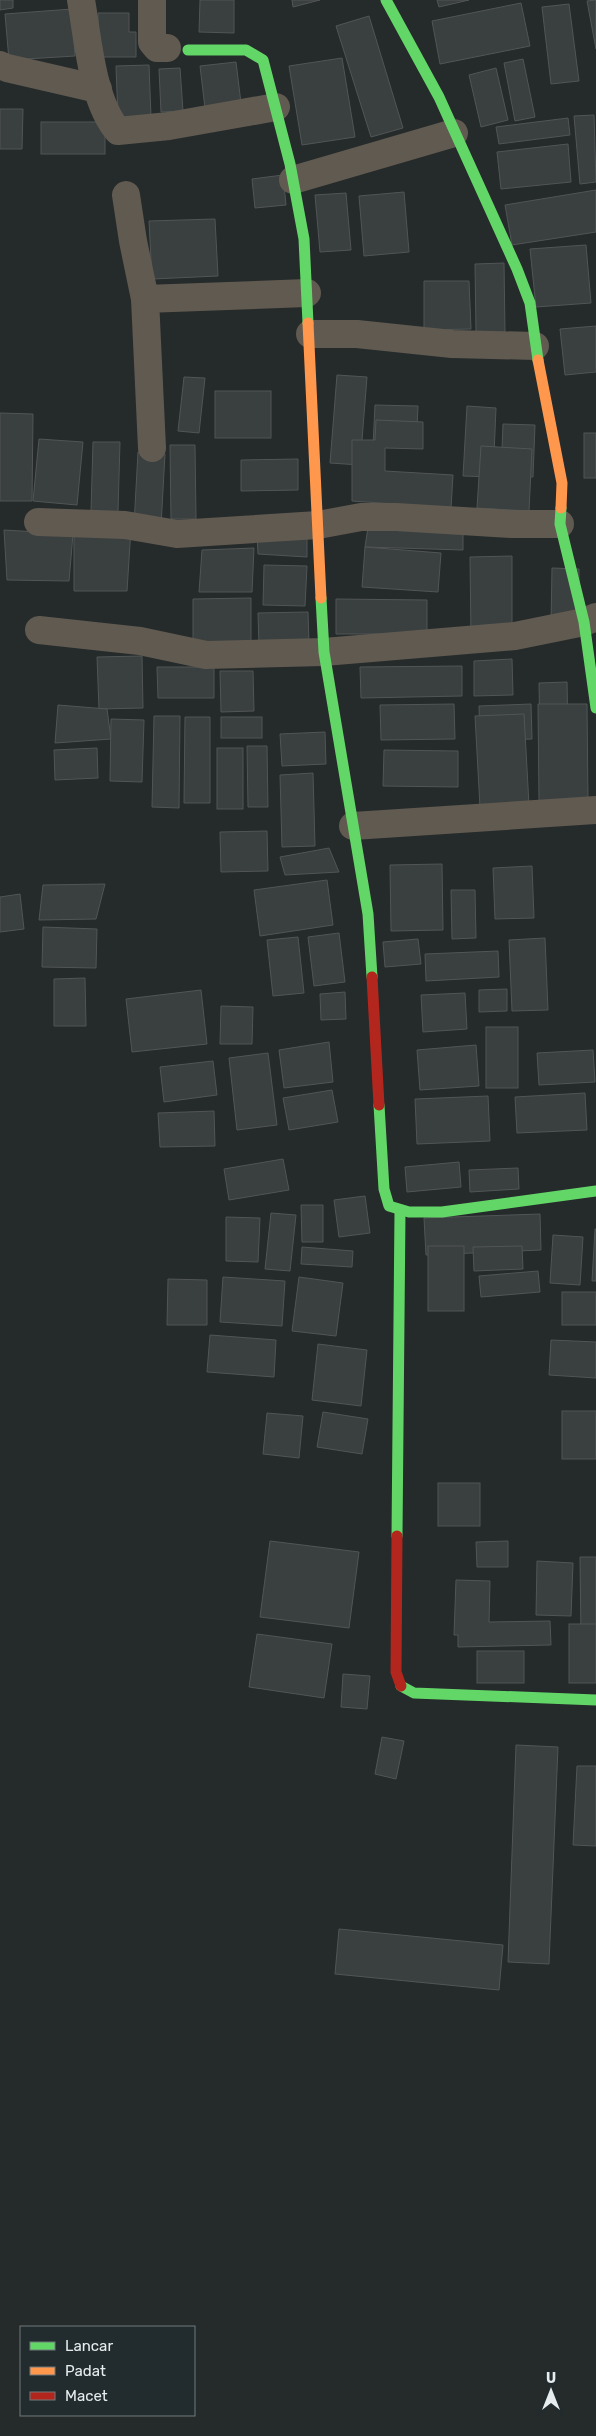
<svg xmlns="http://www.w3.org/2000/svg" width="596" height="2436" font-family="Rubik,sans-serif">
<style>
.building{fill:#3a3f3f;stroke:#515556}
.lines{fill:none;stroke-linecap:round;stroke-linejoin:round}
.street{stroke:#605a51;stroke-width:28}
.fast{stroke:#63d668;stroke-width:11}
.slow{stroke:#ff974d;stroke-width:11}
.jam{stroke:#b3261e;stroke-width:11}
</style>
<rect width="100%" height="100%" fill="#252a2b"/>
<!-- building -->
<g class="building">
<polygon points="0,0 13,0 13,8 0,10"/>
<polygon points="200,0 234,0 234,33 199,32"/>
<polygon points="292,0 320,0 293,7"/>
<polygon points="437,0 469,0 439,7"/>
<polygon points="596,0 596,49 587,1"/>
<polygon points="521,3 530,46 440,64 432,21"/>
<polygon points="569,4 579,81 551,84 542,7"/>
<polygon points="72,9 75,56 9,60 5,14"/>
<polygon points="98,13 129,13 129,32 136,32 136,57 98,57"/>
<polygon points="369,16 403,128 371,137 336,26"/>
<polygon points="342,58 355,137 302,145 289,66"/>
<polygon points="523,59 535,117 515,121 504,63"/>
<polygon points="236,62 241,103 205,108 200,66"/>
<polygon points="149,65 151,117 118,118 116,66"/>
<polygon points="180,68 183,111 161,112 159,69"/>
<polygon points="496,68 508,120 481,127 469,75"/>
<polygon points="0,109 23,109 22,149 0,149"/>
<polygon points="594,115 596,182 580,184 574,116"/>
<polygon points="568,118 570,135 499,144 496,127"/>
<rect x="41" y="122" width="64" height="32"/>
<polygon points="568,144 571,182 501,189 497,152"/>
<polygon points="283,175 286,205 255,208 252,179"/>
<polygon points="596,190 596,232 512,245 505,205"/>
<polygon points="404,192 409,252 364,256 359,196"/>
<polygon points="346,193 351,250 320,252 315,195"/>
<polygon points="215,219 218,276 152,279 149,221"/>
<polygon points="586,245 591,303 536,307 530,249"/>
<polygon points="504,263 505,332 476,332 475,264"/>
<polygon points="424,281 469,281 471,329 424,330"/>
<polygon points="596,326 596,372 565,375 560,329"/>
<polygon points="337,375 367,377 360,465 330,463"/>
<polygon points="184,377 205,378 199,433 178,431"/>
<rect x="215" y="391" width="56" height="47"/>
<polygon points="375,405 418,406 416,448 373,446"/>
<polygon points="467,406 496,408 493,477 463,476"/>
<polygon points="0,413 33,414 32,501 0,501"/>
<polygon points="376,420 423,422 423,449 385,448 385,471 453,475 451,508 352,501 352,440 375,440"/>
<polygon points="503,424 535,425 533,477 501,476"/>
<rect x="584" y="433" width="12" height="45"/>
<polygon points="39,439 83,442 77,505 33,501"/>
<polygon points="93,442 120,442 118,512 91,511"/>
<polygon points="170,445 195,445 196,519 171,519"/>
<polygon points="481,446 532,449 529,511 477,508"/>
<polygon points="138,452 165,454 161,526 134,525"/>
<polygon points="298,459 298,490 241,491 241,460"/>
<polygon points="369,521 463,525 463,550 365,547"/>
<polygon points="131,528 127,591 74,591 74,529"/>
<polygon points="4,530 73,534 69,581 7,580"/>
<polygon points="307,530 307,557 258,554 257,533"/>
<polygon points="365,547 441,553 438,592 362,587"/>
<polygon points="254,548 252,592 199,592 202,550"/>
<polygon points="512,556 512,638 471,638 470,557"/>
<polygon points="264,565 307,566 305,606 263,605"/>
<polygon points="552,568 579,569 579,624 551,624"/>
<polygon points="251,598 251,644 193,644 193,599"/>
<polygon points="336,599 427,600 427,634 336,634"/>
<polygon points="308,612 309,644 259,646 258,613"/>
<polygon points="142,656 143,708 99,709 97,657"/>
<polygon points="512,659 513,695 474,696 474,661"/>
<polygon points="462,666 462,696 361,698 360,667"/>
<polygon points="157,667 214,667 214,698 158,698"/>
<polygon points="220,671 253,671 254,711 221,712"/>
<polygon points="567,682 568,736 540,736 539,683"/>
<polygon points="454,704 455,739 381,740 380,705"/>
<polygon points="531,704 532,739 480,741 479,706"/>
<polygon points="538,704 587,704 588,801 539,801"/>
<polygon points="58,705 107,709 111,739 55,743"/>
<polygon points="524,714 529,805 480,807 475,716"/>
<polygon points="154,716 180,716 179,808 152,807"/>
<polygon points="185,717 210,717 210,803 184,803"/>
<rect x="221" y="717" width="41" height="21"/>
<polygon points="111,719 144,720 142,782 110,781"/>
<polygon points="325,732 326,764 282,766 280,734"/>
<polygon points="247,746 267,746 268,807 248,807"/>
<polygon points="97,748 98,778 55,780 54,750"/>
<rect x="217" y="748" width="26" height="61"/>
<polygon points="384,750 458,751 458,787 383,786"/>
<polygon points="313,773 315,846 282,847 280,775"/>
<polygon points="267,831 268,871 221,872 220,832"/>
<polygon points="329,848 339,872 285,875 280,857"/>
<polygon points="442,864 443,930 391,931 390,865"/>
<polygon points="532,866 534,918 495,919 493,868"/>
<polygon points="327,880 333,925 260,936 254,890"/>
<polygon points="105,884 96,919 39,920 43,885"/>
<polygon points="451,890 475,890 476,938 452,939"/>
<polygon points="20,894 24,929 0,932 0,897"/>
<polygon points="43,927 97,929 96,968 42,967"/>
<polygon points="339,933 345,982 314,986 308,937"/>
<polygon points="298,937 304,993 273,996 267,940"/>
<polygon points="545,938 548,1010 512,1011 509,940"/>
<polygon points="418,939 421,964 385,967 383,942"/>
<polygon points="498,951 499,977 426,981 425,954"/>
<polygon points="85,978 86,1026 54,1026 54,979"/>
<polygon points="507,989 507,1011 479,1012 479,990"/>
<polygon points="201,990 207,1044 132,1052 126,999"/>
<polygon points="345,992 346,1019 321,1020 320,994"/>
<polygon points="465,993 467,1029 423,1032 421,995"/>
<polygon points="221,1006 253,1007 252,1044 220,1044"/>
<rect x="486" y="1027" width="32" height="61"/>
<polygon points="329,1042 333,1082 284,1088 279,1050"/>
<polygon points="476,1045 479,1086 420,1090 417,1050"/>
<polygon points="593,1050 595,1082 539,1085 537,1053"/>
<polygon points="268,1053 277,1125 237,1130 229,1058"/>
<polygon points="213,1061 217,1095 164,1102 160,1067"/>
<polygon points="332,1090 338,1122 289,1130 283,1098"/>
<polygon points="585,1093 587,1130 517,1133 515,1097"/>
<polygon points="488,1096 490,1141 417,1144 415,1099"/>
<polygon points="214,1111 215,1146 160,1147 158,1113"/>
<polygon points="283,1159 289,1190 229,1200 224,1169"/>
<polygon points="459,1162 461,1187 407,1192 405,1167"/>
<polygon points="518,1168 519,1189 470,1192 469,1170"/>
<polygon points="365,1196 370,1233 339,1237 334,1200"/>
<polygon points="301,1205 323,1205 323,1242 302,1242"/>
<polygon points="271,1213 296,1215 290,1271 265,1269"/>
<polygon points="540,1214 541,1250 426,1255 424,1218"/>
<polygon points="226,1217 260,1218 258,1262 226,1261"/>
<polygon points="595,1229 596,1229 596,1281 592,1281"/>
<polygon points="553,1235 583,1237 580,1285 550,1283"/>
<rect x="428" y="1246" width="36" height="65"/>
<polygon points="522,1246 523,1269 474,1271 473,1247"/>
<polygon points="302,1247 353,1251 352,1267 301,1264"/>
<polygon points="538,1271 540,1292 481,1297 479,1276"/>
<polygon points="223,1277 285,1281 282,1326 220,1322"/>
<polygon points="299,1277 343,1283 336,1336 292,1331"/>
<polygon points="168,1279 207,1280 207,1325 167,1325"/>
<rect x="562" y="1292" width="34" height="33"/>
<polygon points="210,1335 276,1340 274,1377 207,1372"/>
<polygon points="551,1340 596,1342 596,1378 549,1375"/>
<polygon points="318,1344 367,1350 361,1406 312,1400"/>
<rect x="562" y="1411" width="34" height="48"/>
<polygon points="323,1412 368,1419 362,1454 317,1447"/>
<polygon points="267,1413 303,1416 299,1458 263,1454"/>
<rect x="438" y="1483" width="42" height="43"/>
<polygon points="270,1541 359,1552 349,1628 260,1617"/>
<polygon points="508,1541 508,1567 477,1567 476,1542"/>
<polygon points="580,1557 596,1557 596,1637 581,1637"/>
<polygon points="537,1561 573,1563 571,1616 536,1615"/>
<polygon points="456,1580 490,1581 489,1622 550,1621 551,1645 458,1647 458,1635 454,1635"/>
<rect x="569" y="1624" width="27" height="59"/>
<polygon points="257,1634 332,1644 324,1698 249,1687"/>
<rect x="477" y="1651" width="47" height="32"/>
<polygon points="343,1674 370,1676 367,1709 341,1707"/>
<polygon points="382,1737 404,1741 396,1779 375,1774"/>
<polygon points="516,1745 558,1747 549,1964 508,1962"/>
<polygon points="577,1766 596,1766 596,1846 573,1845"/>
<polygon points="339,1929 503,1945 499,1990 335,1974"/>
</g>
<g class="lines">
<!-- street -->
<g class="street">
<path d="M81 0C88 39 92 101 118 131L169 126 276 107"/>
<polyline points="152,0 152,42 157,48 167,48"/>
<polyline points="0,65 7,68 98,89"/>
<polyline points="293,180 454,133"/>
<polyline points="126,195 133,241 145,299 152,448"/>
<polyline points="145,299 307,293"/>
<polyline points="310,334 357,334 452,344 535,346"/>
<polyline points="38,522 125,525 177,534 318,525 361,517 396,517 512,524 560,524"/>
<polyline points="39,630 140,641 206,655 324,652 515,636 584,622 596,617"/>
<polyline points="353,826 596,810"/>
</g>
<!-- fast -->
<g class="fast">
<polyline points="386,0 439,97 517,269 530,303 538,360"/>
<polyline points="188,50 246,50 263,60 290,164 304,239 308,323"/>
<polyline points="561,508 560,524 584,622 596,708"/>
<polyline points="321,598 324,652 368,914 372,977"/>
<polyline points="379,1105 384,1189 389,1206 409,1212 442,1212 596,1191"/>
<polyline points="397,1536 400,1211"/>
<polyline points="401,1686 414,1693 596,1700"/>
</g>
<!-- slow -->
<g class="slow">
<polyline points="308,323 321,598"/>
<polyline points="538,360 562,483 561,508"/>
</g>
<!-- jam -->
<g class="jam">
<polyline points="372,977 379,1105"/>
<polyline points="397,1536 396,1672 401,1686"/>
</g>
</g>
<!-- legend -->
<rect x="20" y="2326" width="175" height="90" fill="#222c2e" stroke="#71797b"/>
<rect x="30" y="2342" width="25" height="8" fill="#63d668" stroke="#71797b"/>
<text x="65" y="2351" font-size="15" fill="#e7edee">Lancar</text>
<rect x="30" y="2367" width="25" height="8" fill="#ff974d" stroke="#71797b"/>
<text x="65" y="2376" font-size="15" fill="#e7edee">Padat</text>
<rect x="30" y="2392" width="25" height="8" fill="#b3261e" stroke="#71797b"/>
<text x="65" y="2401" font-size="15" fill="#e7edee">Macet</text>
<!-- north arrow -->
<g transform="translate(551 2391)" stroke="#222c2e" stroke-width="4" paint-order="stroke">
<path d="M0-4L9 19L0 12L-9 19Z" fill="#e7edee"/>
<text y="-8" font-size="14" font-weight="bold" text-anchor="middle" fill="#e7edee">U</text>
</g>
</svg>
